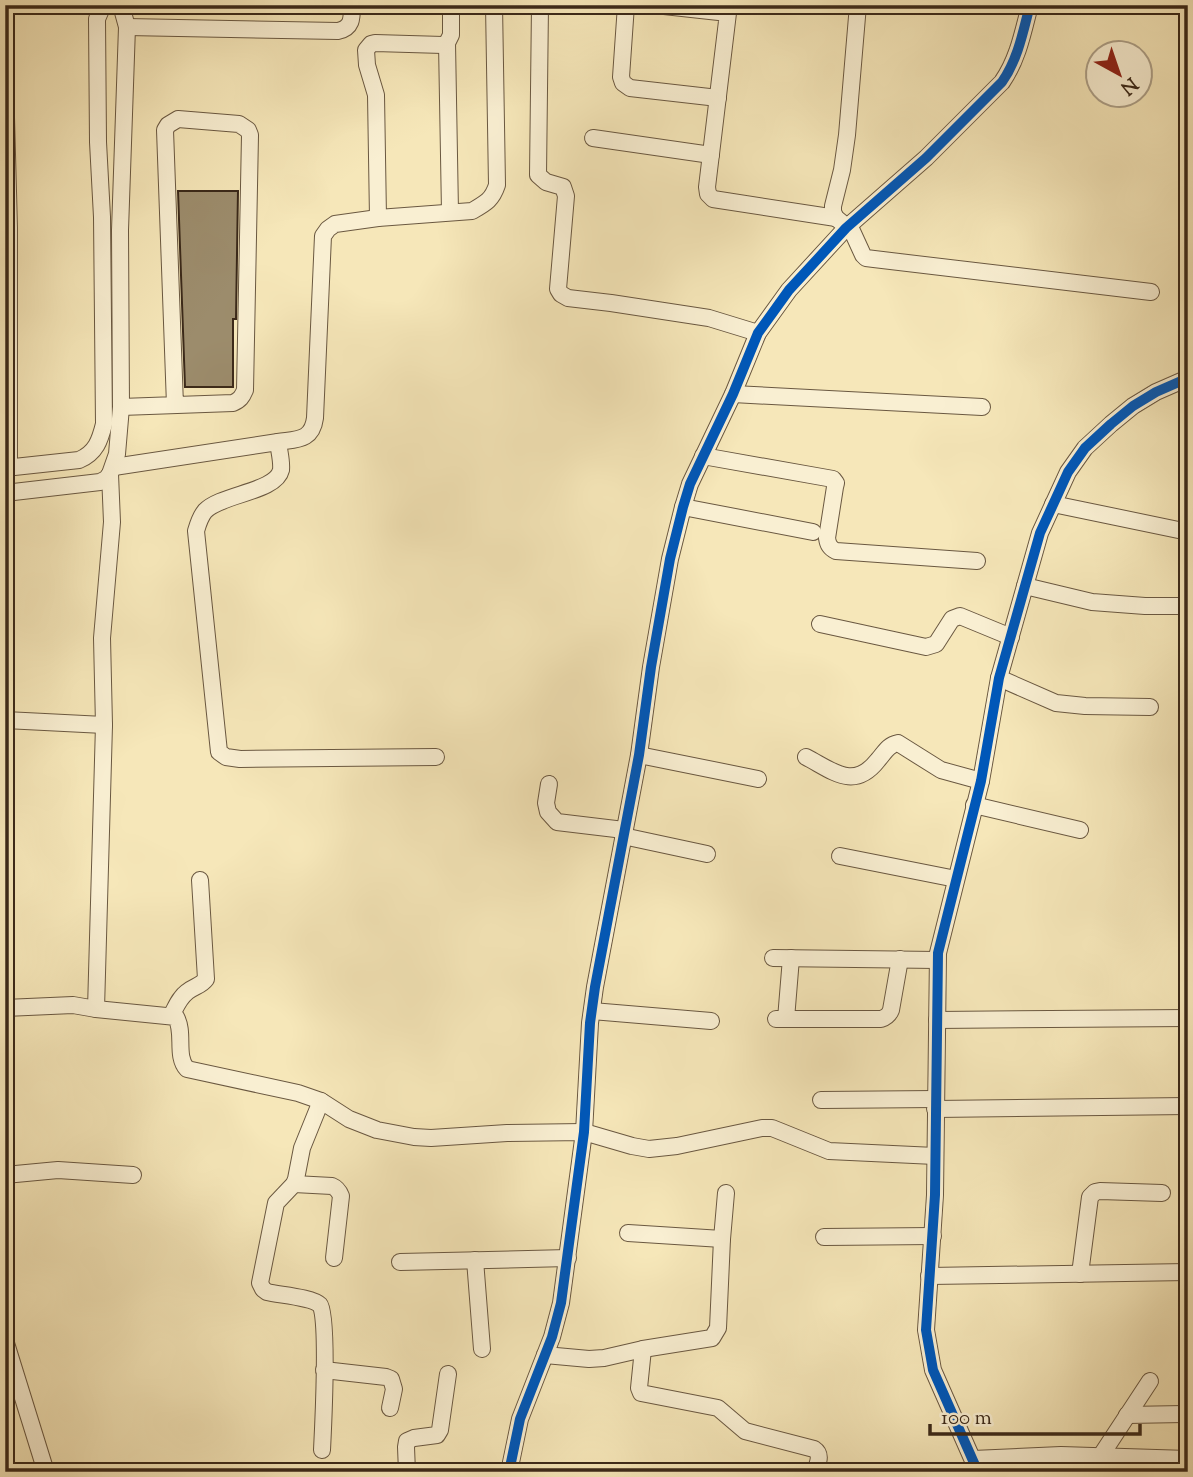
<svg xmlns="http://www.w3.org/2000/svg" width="1193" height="1477" font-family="'Sorts Mill Goudy',serif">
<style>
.building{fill:#9c8c6c;stroke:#3b2919;stroke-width:2}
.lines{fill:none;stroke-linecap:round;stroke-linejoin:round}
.minor-casing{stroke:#6a5841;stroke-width:18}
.minor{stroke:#f9efd2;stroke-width:16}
.cycleway-casing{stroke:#f9efd2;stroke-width:15}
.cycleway{stroke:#0057b8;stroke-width:10}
</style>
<rect width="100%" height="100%" fill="#f6e7b9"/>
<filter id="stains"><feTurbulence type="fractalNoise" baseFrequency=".00286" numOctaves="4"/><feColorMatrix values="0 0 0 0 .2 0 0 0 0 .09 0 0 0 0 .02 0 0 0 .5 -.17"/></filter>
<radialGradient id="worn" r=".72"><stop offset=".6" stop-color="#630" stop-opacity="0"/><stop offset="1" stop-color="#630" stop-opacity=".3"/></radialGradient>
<!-- building -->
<polygon class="building" points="178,191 238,191 236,319 233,319 233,387 185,387"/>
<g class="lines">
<!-- minor casing -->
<g class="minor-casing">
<g id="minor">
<polyline points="540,5 538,175 546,182 563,187 566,196 558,289 561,294 568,298 611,303 709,318 758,333"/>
<polyline points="626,5 621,77 623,83 630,88 718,98"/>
<polyline points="655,5 728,13 707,187 708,194 713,199 836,218"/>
<polyline points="858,5 847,135 842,170 833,206 833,212 836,218 852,231 863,255 866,258 874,259 1151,292"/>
<path d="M127 27 338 31C352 28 352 19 352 5"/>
<polyline points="447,43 450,212"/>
<polyline points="5,81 9,228 9,467"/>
<polyline points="593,138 711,155"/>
<polyline points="378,218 376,95 367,65 366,50 371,44 375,43 443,45 447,43 451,35 451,5"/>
<polyline points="733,394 982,407"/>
<path d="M121 407 233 403C240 400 242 397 245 390L250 135 248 130 239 124 178 119 168 125 165 130 175 405"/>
<path d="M278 442C279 451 282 461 281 470 276 492 221 494 205 511 200 517 198 524 196 531L219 752 226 757 240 759 436 757"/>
<path d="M703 456 833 479 836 483 835 487 827 538C828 545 830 548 836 551L977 561"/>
<path d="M114 467 278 442C297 439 312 441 315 418L323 236 328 229 335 224 378 218 472 211C486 203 492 200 497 185L494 5"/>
<path d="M5 468 79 460C96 453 100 440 104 424L102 217 98 142 97 19 103 5"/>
<polyline points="5,493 100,482 106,479 110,474"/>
<polyline points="1053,504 1188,532"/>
<polyline points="683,507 813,532"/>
<polyline points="1025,586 1092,602 1145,606 1188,606"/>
<polyline points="820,624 926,647 936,644 952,619 960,616 1011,637"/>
<polyline points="999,678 1056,703 1085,706 1150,707"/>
<polyline points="5,720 104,725"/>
<polyline points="639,755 758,779"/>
<path d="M806 757C833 771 854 791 878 760 885 752 888 745 898 743L941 770 981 781"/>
<polyline points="549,784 546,803 548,812 557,822 624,830"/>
<polyline points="974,805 1080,830"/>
<polyline points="623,836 707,854"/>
<polyline points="840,856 956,879"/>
<polyline points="773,958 937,960"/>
<polyline points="5,1008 73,1005 96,1009 104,725 102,638 112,522 110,474 117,454 121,407 120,230 127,27 121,5"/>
<path d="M96 1009 176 1017C185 1033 175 1056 187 1069L298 1093 321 1101 349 1119 377 1130 414 1137 431 1138 507 1133 584 1132 632 1146 649 1149 677 1146 762 1128H772L782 1132 829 1151 935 1156"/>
<polyline points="592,1011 711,1021"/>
<path d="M171 1016C176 1007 179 998 187 992 194 986 201 986 206 979L200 880"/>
<path d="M776 1019H881C887 1017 889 1015 891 1010L900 959"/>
<polyline points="786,1019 791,958"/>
<polyline points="937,1020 1188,1018"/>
<polyline points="821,1100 935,1099"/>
<path d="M321 1101 302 1148 296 1179 294 1184 276 1203 260 1283 263 1289 267 1292C279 1295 312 1297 320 1305 329 1314 323 1430 322 1450"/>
<polyline points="935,1109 1188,1106"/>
<polyline points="5,1175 58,1170 133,1175"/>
<path d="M294 1184 332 1186C337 1188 339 1191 341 1196L334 1258"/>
<polyline points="628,1233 722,1239"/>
<polyline points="824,1237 933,1236"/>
<polyline points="475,1260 482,1349"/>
<polyline points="400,1262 568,1258"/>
<polyline points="1080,1274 1090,1197 1095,1192 1100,1191 1162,1193"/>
<polyline points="929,1276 1188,1272"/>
<polyline points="5,1340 46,1472"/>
<path d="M643 1349 639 1388 641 1393 718 1408 745 1431 814 1449C823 1455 817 1464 815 1472"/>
<polyline points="545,1355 589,1359 604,1358 643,1349 712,1338 718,1328 722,1239 726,1193"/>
<polyline points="324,1370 386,1377 391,1379 394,1389 390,1408"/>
<polyline points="1127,1415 1184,1414"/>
<polyline points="1100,1457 1150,1381"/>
<polyline points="973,1459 1061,1455 1188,1459"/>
<polyline points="407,1472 406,1447 407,1441 414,1438 437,1435 440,1430 448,1374"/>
<path d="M509 1472 520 1419 552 1337 561 1303 584 1132 590 1023 595 987 639 755 651 667 670 559 683 507 690 484 733 394 758 333 789 290 846 228 926 158 1002 82C1018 59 1023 32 1030 5"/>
<polyline points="742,1472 749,1472"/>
<polyline points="978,1472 933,1370 926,1330 935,1195 938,953 981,781 999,678 1040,533 1068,472 1085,448 1111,424 1133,406 1156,392 1188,378"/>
</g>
</g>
<!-- minor -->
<use href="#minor" class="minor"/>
<!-- cycleway casing -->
<g class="cycleway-casing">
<g id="cycleway">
<path d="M509 1472 520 1419 552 1337 561 1303 584 1132 590 1023 595 987 639 755 651 667 670 559 683 507 690 484 733 394 758 333 789 290 846 228 926 158 1002 82C1018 59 1023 32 1030 5"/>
<polyline points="978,1472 933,1370 926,1330 935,1195 938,953 981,781 999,678 1040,533 1068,472 1085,448 1111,424 1133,406 1156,392 1188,378"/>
</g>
</g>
<!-- cycleway -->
<use href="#cycleway" class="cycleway"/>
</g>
<!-- margin -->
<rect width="1193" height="1477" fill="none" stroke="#f6e7b9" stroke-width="28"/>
<rect x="7" y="7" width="1179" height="1463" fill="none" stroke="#3b2919" stroke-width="3.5"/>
<rect x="14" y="14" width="1165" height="1449" fill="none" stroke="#3b2919" stroke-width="2"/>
<!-- north arrow -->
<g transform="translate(1119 74) rotate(140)"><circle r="33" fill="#f9efd2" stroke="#ada088" stroke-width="2"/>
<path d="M0-5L12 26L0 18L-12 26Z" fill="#8f2418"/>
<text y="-10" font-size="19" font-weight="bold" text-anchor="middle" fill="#3b2919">N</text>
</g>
<!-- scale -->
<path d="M930 1424v10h210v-10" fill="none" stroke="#3b2919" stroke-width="3.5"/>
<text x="941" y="1424" font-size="21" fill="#3b2919" stroke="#f9efd2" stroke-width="5" paint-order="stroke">100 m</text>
<rect width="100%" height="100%" filter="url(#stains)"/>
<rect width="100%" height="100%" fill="url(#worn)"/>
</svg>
